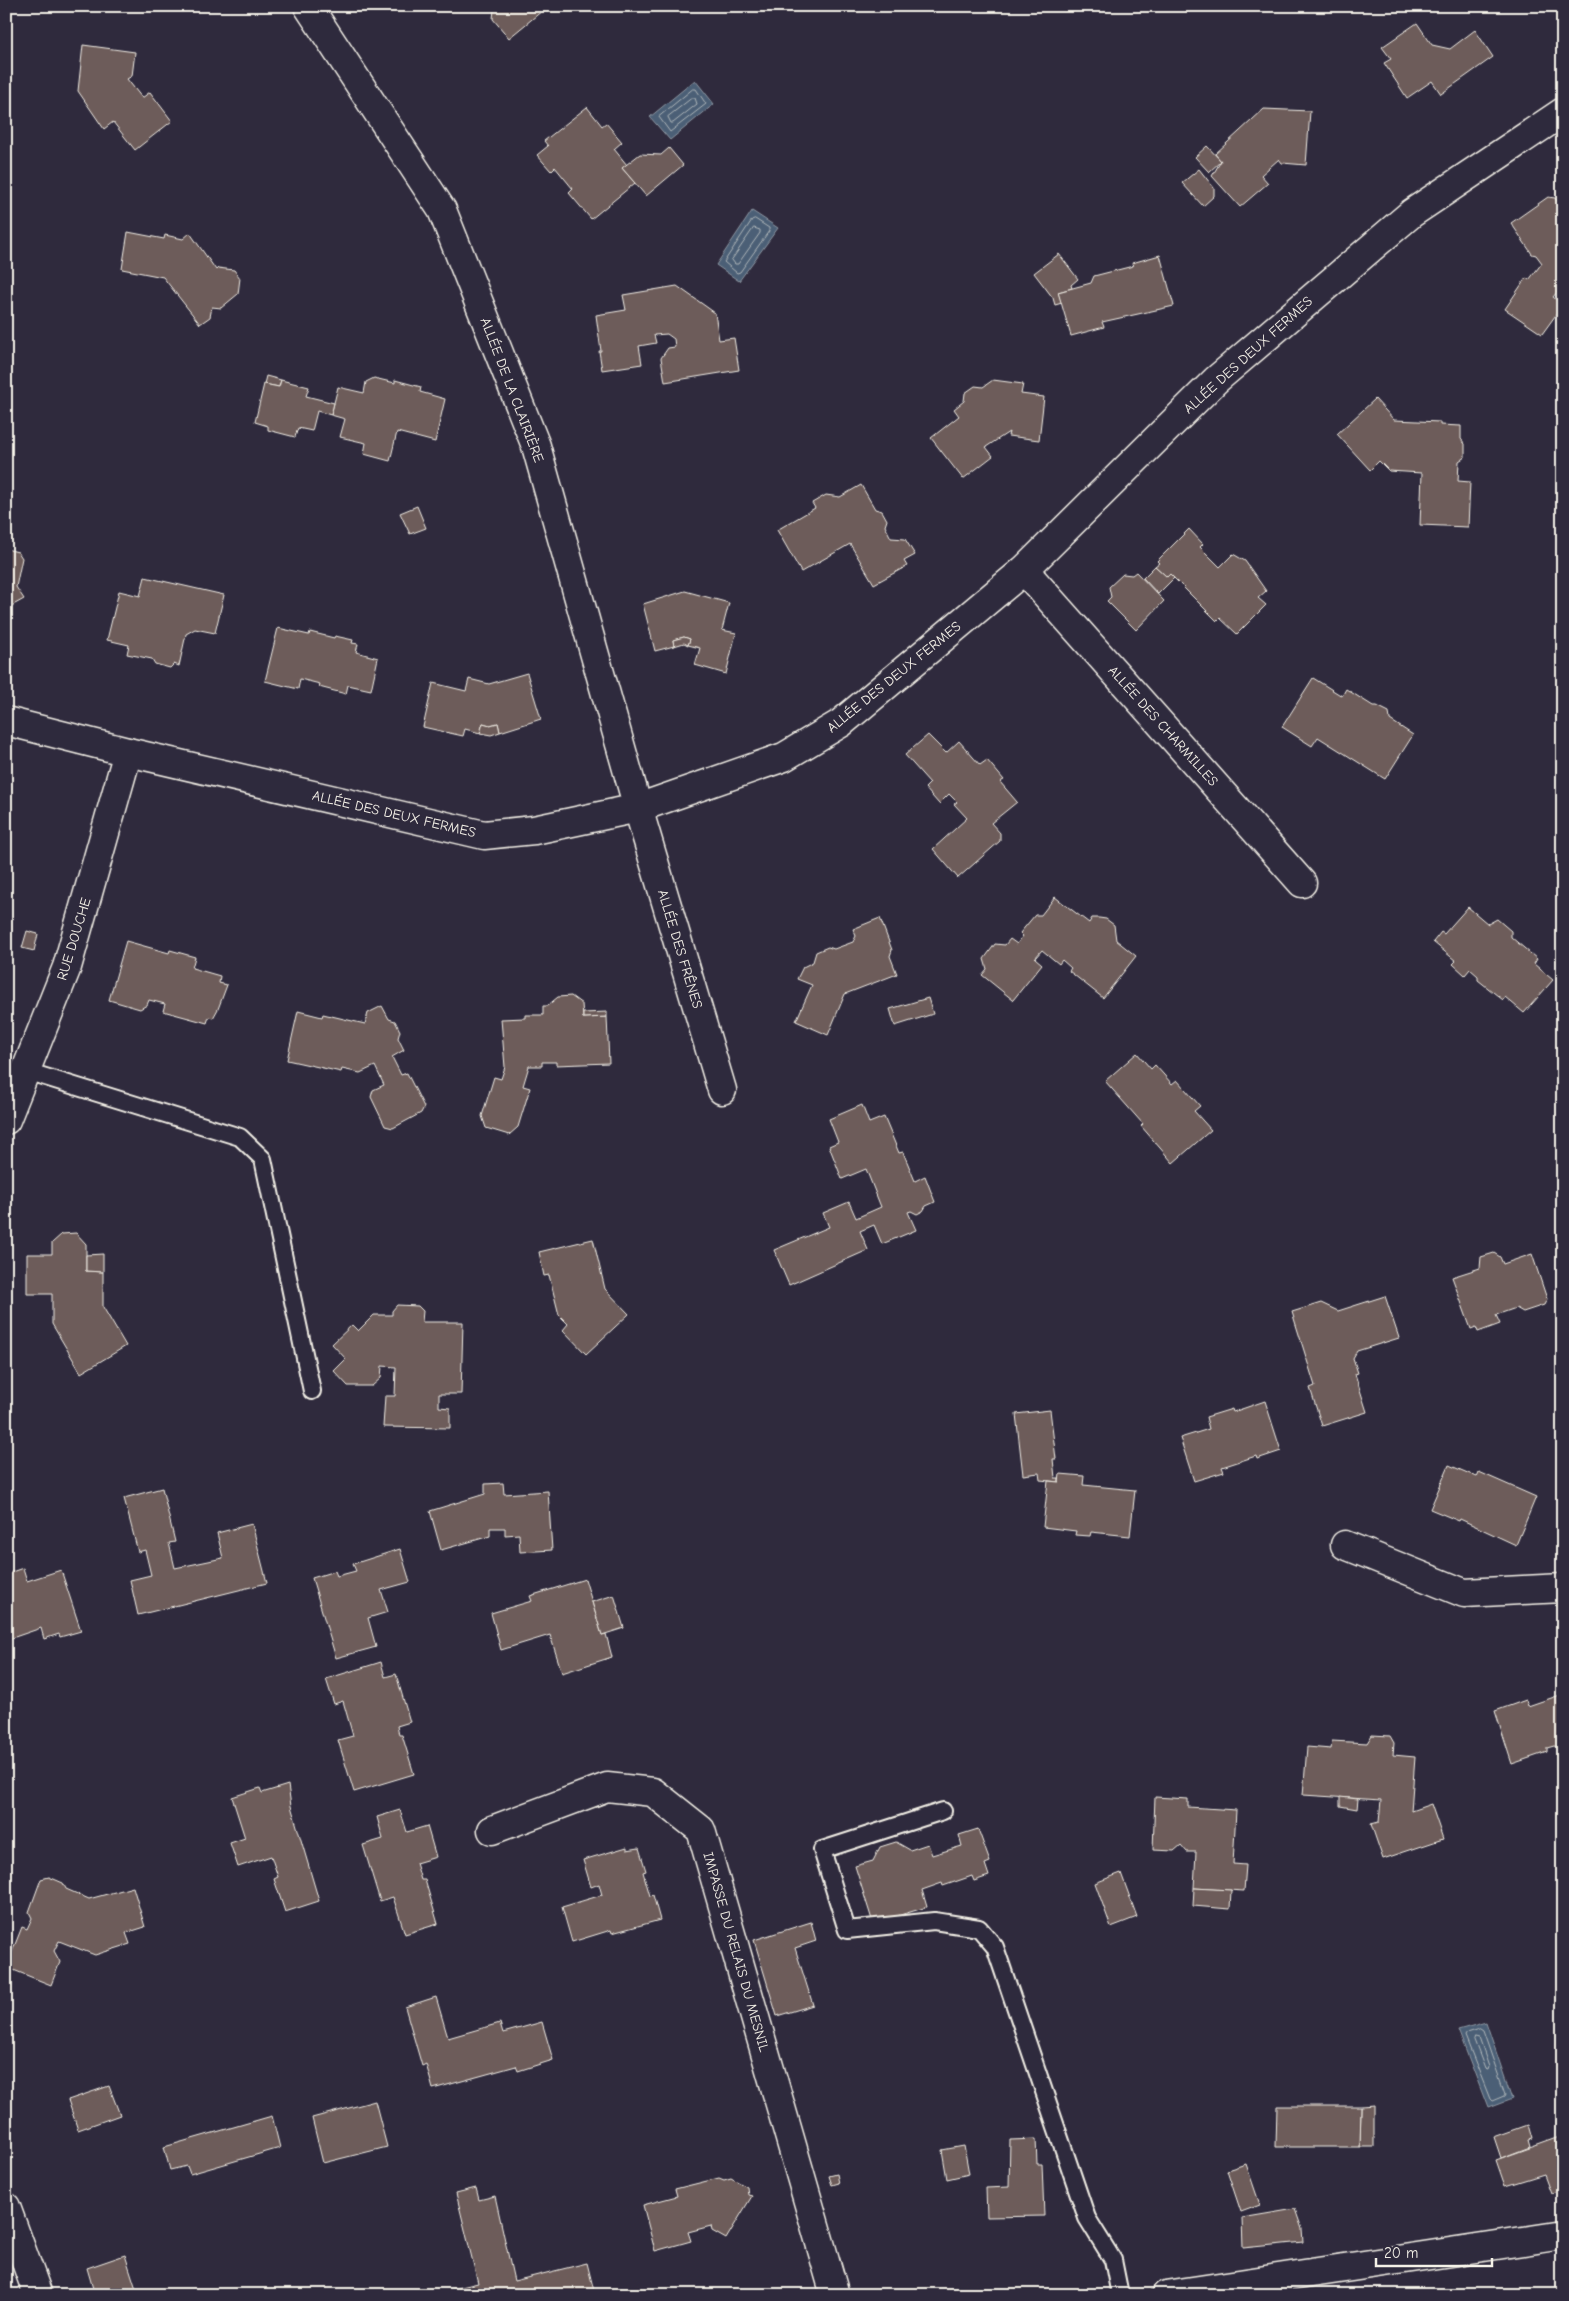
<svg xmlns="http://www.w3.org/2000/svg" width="1569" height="2301" font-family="'Comic Neue',sans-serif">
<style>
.water{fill:#4b5f76;stroke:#8f99a4}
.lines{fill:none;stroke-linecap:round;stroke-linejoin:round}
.shore{stroke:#b0b7ba;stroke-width:1}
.building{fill:#6d5b5a;stroke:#f4f1e8}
.service-casing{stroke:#f4f1e8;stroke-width:20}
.minor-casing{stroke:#f4f1e8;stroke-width:31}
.service{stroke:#2f2a3d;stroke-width:16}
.minor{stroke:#2f2a3d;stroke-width:28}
.labels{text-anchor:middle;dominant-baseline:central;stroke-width:4;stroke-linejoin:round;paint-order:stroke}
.street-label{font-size:14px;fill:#f4f1e8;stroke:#2f2a3d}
</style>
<rect width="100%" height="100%" fill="#2f2a3d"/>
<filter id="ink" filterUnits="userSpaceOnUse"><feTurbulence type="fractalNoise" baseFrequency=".02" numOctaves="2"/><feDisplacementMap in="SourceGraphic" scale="10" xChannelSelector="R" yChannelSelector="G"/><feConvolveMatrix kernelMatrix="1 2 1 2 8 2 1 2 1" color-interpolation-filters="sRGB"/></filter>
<g filter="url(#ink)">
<!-- water -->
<g class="water">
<polygon points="695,80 714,104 670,140 650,117"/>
<polygon points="752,211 778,228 739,281 716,265"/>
<polygon points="1486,2022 1512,2099 1488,2108 1458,2030"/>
</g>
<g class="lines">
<!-- shore -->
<g class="shore">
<polygon points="693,89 696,89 706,104 670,132 659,117"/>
<polygon points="692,98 695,98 697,104 673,123 671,123 668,117"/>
<polygon points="755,219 769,228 769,231 740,272 737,273 724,262 752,220"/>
<polygon points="754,228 760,230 760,233 738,264 735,264 732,260"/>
<polygon points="1480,2029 1483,2031 1505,2094 1504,2096 1492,2101 1490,2099 1465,2036 1467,2033"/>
<polygon points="1475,2037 1479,2038 1489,2067 1488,2070 1485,2069 1474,2040"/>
</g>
</g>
<!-- building -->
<g class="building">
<polygon points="492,6 548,6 509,38 493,19 494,9"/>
<polygon points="1417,23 1432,45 1450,49 1475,30 1493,57 1441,94 1432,81 1407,98 1384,63 1391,59 1382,47"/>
<polygon points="83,45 135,52 132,76 127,79 142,98 150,92 172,121 135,150 113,122 104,129 78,91"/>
<polygon points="587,107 602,126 606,123 622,142 614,149 627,165 622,168 635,183 591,219 569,193 573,189 555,167 551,171 537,155 548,146 544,141"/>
<polygon points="1264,109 1310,111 1306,165 1282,163 1279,159 1261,175 1268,183 1240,207 1212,176 1221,161 1215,154"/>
<polygon points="1207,146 1221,161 1209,172 1195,157"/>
<polygon points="669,148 683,165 646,196 622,168 640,154 661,155"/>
<polygon points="1199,169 1214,188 1214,196 1203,206 1182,183"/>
<polygon points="1548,197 1555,198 1563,209 1563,285 1553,297 1563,305 1542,334 1505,309 1526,278 1529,280 1542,263 1536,255 1532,254 1511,223"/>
<polygon points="128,232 164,239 165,235 183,239 190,233 216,270 218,268 234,270 240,278 238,294 221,308 212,307 210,317 200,324 163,277 122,269"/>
<polygon points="1059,254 1078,279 1071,285 1072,288 1058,292 1062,303 1055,305 1053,298 1034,273"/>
<polygon points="1160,255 1174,306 1102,322 1104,327 1071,336 1058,292 1091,283 1094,276 1133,266 1132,263"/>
<polygon points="677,286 715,313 719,340 734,338 739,370 665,382 661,358 668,348 675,347 674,339 667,334 654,335 656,343 639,346 642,364 602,370 599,351 601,351 596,315 626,310 623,295"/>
<polygon points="266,376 281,380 279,387 264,384"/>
<polygon points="374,378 395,383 395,380 421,387 420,392 445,399 435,442 397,432 390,461 364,454 366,443 340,437 345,419 331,415 338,387 364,393 366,382"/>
<polygon points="281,380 309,387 306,396 334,403 331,415 317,411 312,431 298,428 295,437 268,430 268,426 255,422 264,384 279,387"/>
<polygon points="993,380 1023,384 1021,394 1044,397 1039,440 1008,436 1009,432 986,447 993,456 963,479 931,438 959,416 954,409 964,401 965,393 975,386 983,387"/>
<polygon points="1375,399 1394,420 1440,422 1440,425 1461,426 1461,439 1465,444 1465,457 1459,461 1458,481 1470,482 1468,527 1420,525 1422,473 1389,471 1379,461 1370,470 1337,434"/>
<polygon points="861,485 875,509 882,511 887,520 885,526 891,538 905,539 915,555 904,561 907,566 874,584 850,544 801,572 777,530 815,508 812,503 826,495 840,497"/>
<polygon points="417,506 426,528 410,534 400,513"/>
<polygon points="1189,529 1203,544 1200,547 1220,567 1233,554 1245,561 1266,591 1258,598 1266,605 1237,634 1220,618 1217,621 1170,574 1167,577 1155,566 1159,563 1157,561"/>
<polygon points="6,549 18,552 22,558 16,587 24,599 6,609"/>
<polygon points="1155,566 1167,577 1170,574 1174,578 1158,594 1143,578"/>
<polygon points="1136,572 1164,601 1136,630 1107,601 1111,597 1109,587 1123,574 1132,575"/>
<polygon points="145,577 224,595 215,633 195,629 186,634 179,666 174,664 170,668 155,664 152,659 127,654 129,645 107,640 119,591 140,596"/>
<polygon points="685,591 729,603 722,630 736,633 726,674 695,665 700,648 688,645 690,639 684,637 673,640 674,646 655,651 643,604"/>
<polygon points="278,628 309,635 310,632 334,638 335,636 353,640 352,643 358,644 356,652 378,658 371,690 348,685 346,694 319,687 320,684 300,679 298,689 265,681"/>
<polygon points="684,637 690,639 688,645 684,643 674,646 673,640"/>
<polygon points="527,673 541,719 500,732 498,723 490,725 483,723 480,733 465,729 463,736 423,727 433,683 466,691 469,679 489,684"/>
<polygon points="1313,678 1342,696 1346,689 1373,706 1377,706 1389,712 1390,720 1413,735 1385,779 1318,737 1312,746 1282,727"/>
<polygon points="483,723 490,725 498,723 500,732 491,735 480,733"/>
<polygon points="928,735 946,753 959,741 980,765 987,760 1004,780 1000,782 1017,802 991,823 1000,833 1000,841 958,878 933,849 967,818 954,804 957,802 949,794 939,804 925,788 930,783 905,755"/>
<polygon points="1055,897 1089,923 1092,918 1099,918 1106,919 1114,925 1116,940 1136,956 1103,998 1069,971 1071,968 1062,960 1059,964 1042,950 1035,958 1042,964 1013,1000 982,975 987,969 984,959 995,944 1005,945 1010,939 1017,944 1023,936 1020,933 1035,915 1041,915"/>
<polygon points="1468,907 1488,924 1497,919 1511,931 1511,937 1537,959 1534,964 1553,980 1524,1013 1505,997 1503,1000 1478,980 1478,976 1470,969 1465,975 1453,964 1456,961 1433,942 1441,932 1444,934"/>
<polygon points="880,918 892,950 890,956 897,974 845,994 828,1035 796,1021 812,985 797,979 803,967 813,962 816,952 828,947 834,949 853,942 856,936 853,929"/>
<polygon points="27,931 38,934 34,951 22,948"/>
<polygon points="126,941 169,953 170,950 195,957 192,968 220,976 219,983 227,985 218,1009 213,1018 209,1017 207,1023 163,1011 165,1004 149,1000 147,1005 140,1009 109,1000"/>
<polygon points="571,996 582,1004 583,1018 607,1017 609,1063 556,1065 556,1062 542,1062 542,1066 529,1066 523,1086 530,1088 518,1127 509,1135 486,1128 482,1116 494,1077 501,1079 505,1067 501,1019 525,1018 525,1015 543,1015 543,1006 547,1006 558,997"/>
<polygon points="928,998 933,1014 895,1026 890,1009"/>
<polygon points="382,1006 389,1019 395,1021 400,1031 398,1038 404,1050 392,1057 401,1075 407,1073 424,1107 421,1113 393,1128 385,1126 371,1097 373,1090 384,1085 375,1066 360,1073 342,1069 341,1072 287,1060 298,1011 322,1017 323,1014 365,1024 368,1013"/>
<polygon points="607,1012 607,1017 583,1018 583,1013"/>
<polygon points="1137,1053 1151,1069 1155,1065 1172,1084 1177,1080 1200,1106 1194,1111 1211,1130 1173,1163 1141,1126 1143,1124 1105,1081"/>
<polygon points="862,1105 869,1123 884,1117 899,1153 903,1152 915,1181 925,1176 935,1202 926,1206 923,1211 917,1214 911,1211 908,1212 916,1230 882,1244 874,1225 860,1231 868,1250 789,1285 774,1250 829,1227 823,1213 849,1202 856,1218 881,1207 866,1169 842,1179 829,1146 838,1142 829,1119"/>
<polygon points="76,1233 86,1244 86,1271 103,1272 103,1307 126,1346 81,1373 52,1324 52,1294 27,1294 27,1254 52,1254 52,1243 62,1234"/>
<polygon points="593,1239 605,1289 629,1314 586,1354 563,1330 568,1324 559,1315 549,1275 544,1276 539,1252"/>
<polygon points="1494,1253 1500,1257 1503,1264 1532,1254 1547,1299 1544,1305 1523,1312 1516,1308 1496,1315 1500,1324 1478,1332 1476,1327 1471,1329 1452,1277 1480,1268 1481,1257"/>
<polygon points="103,1254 103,1272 86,1271 86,1255"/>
<polygon points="1385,1296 1399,1338 1357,1351 1353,1358 1358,1373 1355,1374 1367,1412 1322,1426 1310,1388 1315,1386 1292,1312 1321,1303 1338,1311"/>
<polygon points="397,1305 418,1306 423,1311 422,1322 463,1322 461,1394 439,1394 439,1407 450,1408 450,1428 383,1427 385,1396 395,1396 396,1367 382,1366 381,1378 372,1386 348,1386 334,1371 346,1359 332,1344 352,1325 358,1331 374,1315 392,1315 392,1311"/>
<polygon points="1265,1401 1281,1451 1257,1459 1256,1456 1222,1467 1224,1472 1194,1481 1180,1438 1209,1429 1206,1417 1232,1409 1233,1412"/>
<polygon points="1050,1410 1056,1459 1053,1459 1055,1478 1059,1478 1059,1482 1040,1480 1039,1473 1023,1475 1016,1414"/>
<polygon points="1449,1465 1477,1477 1479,1472 1536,1497 1516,1545 1460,1519 1459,1521 1430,1509"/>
<polygon points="1060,1474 1084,1476 1083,1485 1135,1490 1130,1536 1091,1532 1090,1536 1075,1535 1076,1531 1043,1527 1048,1481 1059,1482"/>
<polygon points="503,1483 504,1494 548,1491 552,1550 520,1552 519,1534 505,1535 505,1528 490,1528 490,1536 441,1550 430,1511 485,1494 485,1484"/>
<polygon points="162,1488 175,1542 169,1543 175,1568 223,1558 217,1533 252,1524 267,1583 138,1615 130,1580 151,1575 145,1550 138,1552 124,1498"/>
<polygon points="400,1549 410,1582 381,1590 388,1612 368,1618 376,1647 336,1658 312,1578 335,1571 337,1576 356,1571 353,1564"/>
<polygon points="23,1568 27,1581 61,1570 81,1631 60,1637 59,1634 44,1639 41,1628 6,1640 6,1574"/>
<polygon points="585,1579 602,1635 606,1634 612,1657 562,1673 550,1635 501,1650 491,1613 532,1601 530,1596"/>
<polygon points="614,1595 624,1628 602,1635 592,1602"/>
<polygon points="381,1662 385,1677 396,1674 410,1722 397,1726 399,1735 402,1735 414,1774 354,1792 338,1740 353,1736 343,1701 334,1704 326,1679"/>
<polygon points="1563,1694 1563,1752 1561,1748 1554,1746 1547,1748 1547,1752 1512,1764 1495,1711 1526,1700 1528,1706"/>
<polygon points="1372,1735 1390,1736 1394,1743 1393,1755 1415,1757 1411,1811 1431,1804 1443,1839 1383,1859 1371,1824 1379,1822 1381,1800 1303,1795 1307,1747 1331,1749 1332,1741 1367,1743"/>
<polygon points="288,1785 291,1806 319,1901 285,1912 274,1879 278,1877 271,1856 238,1867 230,1843 245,1838 232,1797 260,1788 262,1793"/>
<polygon points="1155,1797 1188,1799 1188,1807 1236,1810 1233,1864 1246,1865 1244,1891 1194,1888 1196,1852 1187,1852 1181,1845 1174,1851 1153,1850"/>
<polygon points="1340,1797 1358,1799 1357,1809 1340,1806"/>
<polygon points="400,1810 407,1832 427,1826 436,1857 416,1863 421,1880 425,1880 438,1924 405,1934 393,1897 380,1901 363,1845 383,1839 377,1817"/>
<polygon points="978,1829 990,1862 985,1864 989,1876 974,1881 972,1876 943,1886 942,1883 922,1890 927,1907 873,1923 855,1866 873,1861 880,1847 896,1842 910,1850 928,1844 932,1855 962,1846 959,1835"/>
<polygon points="627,1847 627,1850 639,1848 646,1871 643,1872 650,1896 653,1895 660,1920 612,1933 611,1930 572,1942 562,1907 602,1895 599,1884 591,1887 583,1860"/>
<polygon points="1121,1873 1137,1917 1111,1927 1095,1883"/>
<polygon points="49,1877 63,1883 66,1889 89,1899 133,1887 145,1927 126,1933 130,1944 95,1955 59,1941 54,1951 60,1962 51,1985 6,1967 22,1927 27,1929 32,1918 29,1912 41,1879"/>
<polygon points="1194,1888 1231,1890 1230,1909 1193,1906"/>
<polygon points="811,1922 816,1941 795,1948 813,2005 777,2016 754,1940"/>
<polygon points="436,1997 448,2038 500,2023 503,2033 542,2022 553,2060 518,2071 516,2066 433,2089 426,2064 422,2066 405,2007"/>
<polygon points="109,2086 120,2115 78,2130 68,2100"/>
<polygon points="375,2101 387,2147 323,2163 312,2118"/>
<polygon points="1374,2105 1374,2147 1360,2147 1361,2106"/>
<polygon points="1277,2106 1361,2106 1360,2147 1276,2147"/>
<polygon points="272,2116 280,2148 190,2174 187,2166 170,2170 164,2147"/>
<polygon points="1528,2125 1532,2139 1528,2140 1530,2147 1501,2158 1494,2137"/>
<polygon points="1563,2136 1563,2190 1551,2193 1544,2174 1505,2186 1496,2160"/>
<polygon points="1036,2139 1037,2164 1042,2164 1044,2216 987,2217 986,2188 1009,2187 1010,2140"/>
<polygon points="964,2146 969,2174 947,2179 942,2150"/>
<polygon points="1246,2164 1260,2205 1241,2212 1227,2170"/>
<polygon points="837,2174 839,2183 832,2185 829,2176"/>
<polygon points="719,2178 724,2180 731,2178 747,2187 748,2195 752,2196 726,2239 712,2231 711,2226 688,2232 691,2241 655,2251 643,2205 677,2196 675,2189"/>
<polygon points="476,2188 479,2200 495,2196 514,2281 587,2263 595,2295 451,2295 449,2290 478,2283 456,2193"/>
<polygon points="1295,2209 1302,2229 1303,2242 1243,2248 1242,2218"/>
<polygon points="125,2255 138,2295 99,2295 97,2291 94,2292 87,2268"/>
</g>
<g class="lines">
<!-- service casing -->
<g class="service-casing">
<g id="service">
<polyline points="26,1071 240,1137 263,1159 312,1391"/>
<polyline points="943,1811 822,1850 847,1930 934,1921 979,1928 995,1947 1087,2218 1113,2260 1120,2295"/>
</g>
</g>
<!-- minor casing -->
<g class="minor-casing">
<g id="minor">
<polyline points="308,6 442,210 536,446 638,808 722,1090"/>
<polyline points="1024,570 1302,883"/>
<polyline points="6,721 128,752 484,835 534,830 638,808 784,757 841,723 1024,570 1216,380 1412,213 1563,112"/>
<polyline points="6,1120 67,967 128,752"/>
<polyline points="1345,1545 1464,1593 1563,1588"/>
<polyline points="492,1830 607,1787 653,1792 701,1830 835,2295"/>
<polyline points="6,2207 38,2295"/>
<polyline points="1166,2295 1563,2235"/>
</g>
</g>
<!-- service -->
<use href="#service" class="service"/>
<!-- minor -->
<use href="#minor" class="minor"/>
</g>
</g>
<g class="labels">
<!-- street labels -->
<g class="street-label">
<text transform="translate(1248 355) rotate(-42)">ALLÉE DES DEUX FERMES</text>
<text transform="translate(512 390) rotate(69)">ALLÉE DE LA CLAIRIÈRE</text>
<text transform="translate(894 677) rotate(-39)">ALLÉE DES DEUX FERMES</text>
<text transform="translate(1163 726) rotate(48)">ALLÉE DES CHARMILLES</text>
<text transform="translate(394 814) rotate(13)">ALLÉE DES DEUX FERMES</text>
<text transform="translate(74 939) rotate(-73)">RUE DOUCHE</text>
<text transform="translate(680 949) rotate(73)">ALLÉE DES FRÊNES</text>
<text transform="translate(736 1952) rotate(74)">IMPASSE DU RELAIS DU MESNIL</text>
</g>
</g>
<!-- margin -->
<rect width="1569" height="2301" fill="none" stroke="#2f2a3d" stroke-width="25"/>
<rect x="12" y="12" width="1544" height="2276" fill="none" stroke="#f4f1e8" stroke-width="2" filter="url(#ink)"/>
<!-- scale -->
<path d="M1376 2258v8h116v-8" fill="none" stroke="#f4f1e8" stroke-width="2.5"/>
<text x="1384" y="2258" font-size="15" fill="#f4f1e8" stroke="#2f2a3d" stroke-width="4" paint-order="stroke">20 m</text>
</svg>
